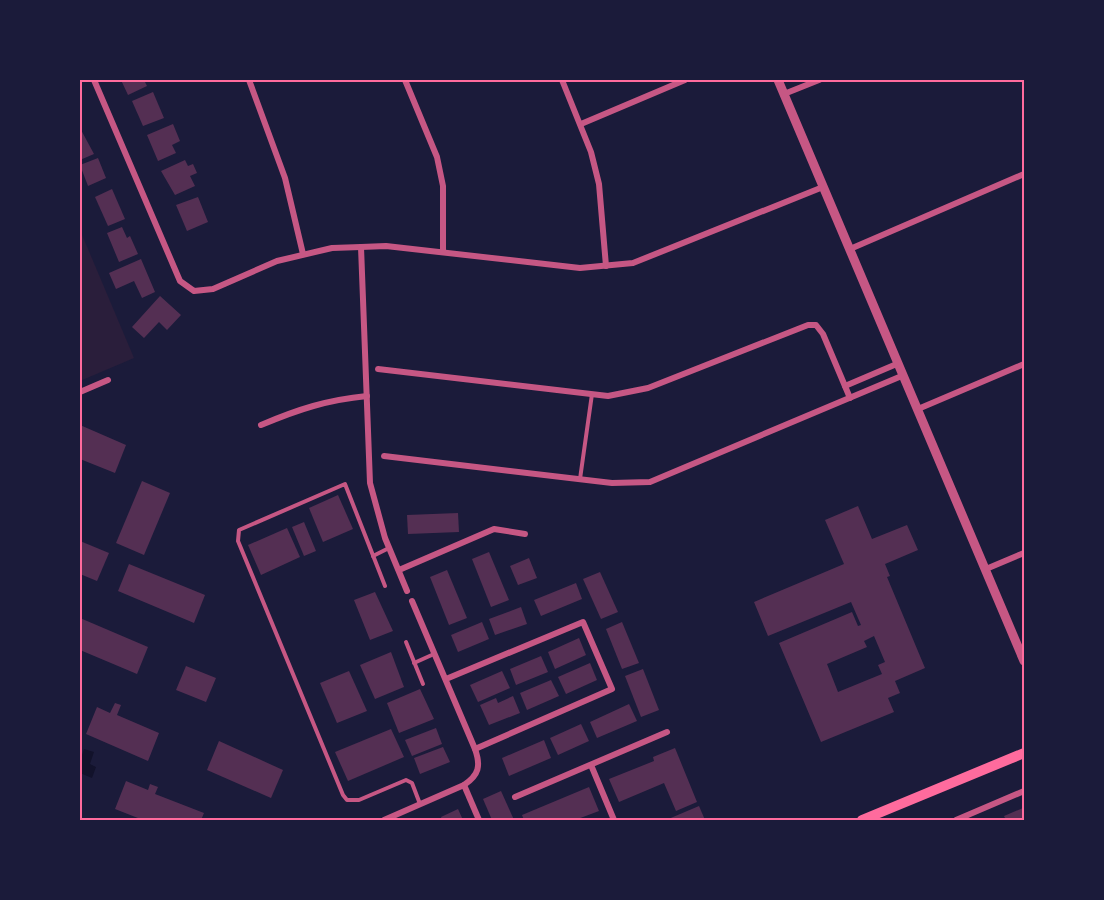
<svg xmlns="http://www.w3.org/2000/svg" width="1104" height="900" font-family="'Fira Sans',sans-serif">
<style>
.green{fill:#2a1e3b}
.water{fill:#12122b}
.building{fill:#542f53;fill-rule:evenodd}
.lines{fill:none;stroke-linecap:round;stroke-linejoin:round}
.service{stroke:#c65784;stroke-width:4}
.minor{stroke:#c65784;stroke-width:6}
.tertiary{stroke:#c65784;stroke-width:9}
.secondary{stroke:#ff6b9d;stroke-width:10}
.neatline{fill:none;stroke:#ff6b9d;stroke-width:2}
</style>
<rect width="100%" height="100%" fill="#1b1b3a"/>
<!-- green -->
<polygon class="green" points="80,230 134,358 80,381"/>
<!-- water -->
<polygon class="water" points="84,749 94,752 90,764 96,767 92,778 80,773 80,761"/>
<!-- building -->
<g class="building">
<polygon points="121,80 144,80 147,86 128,95"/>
<polygon points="153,92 164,118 143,126 132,101"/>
<polygon points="173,124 180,141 172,145 176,153 158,161 147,135"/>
<polygon points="80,128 94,154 80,160"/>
<polygon points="98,158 106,178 88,186 80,165"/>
<polygon points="185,160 188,166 193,164 197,173 190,176 195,186 175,195 161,171"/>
<polygon points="112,189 125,219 108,226 95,197"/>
<polygon points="198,197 208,222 187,231 176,205"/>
<polygon points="122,227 127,238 130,236 138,254 119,262 107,233"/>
<polygon points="141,259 155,292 142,298 134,281 116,289 109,273"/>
<polygon points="160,296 181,315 167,330 159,322 144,338 132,327"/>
<polygon points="80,425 126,445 115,473 80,459"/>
<polygon points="142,481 170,493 144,555 116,543"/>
<polygon points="338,495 353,529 323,542 309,508"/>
<path d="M858 506 872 539 907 525 918 550 885 564 890 576 887 577 925 668 895 681 900 693 888 698 894 712 821 742 779 643 852 612 858 626 861 625 851 602 768 636 754 602 844 564 825 520ZM874 636 885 662 878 665 882 674 838 692 827 664 867 647 864 641Z"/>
<polygon points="458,513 459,532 408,534 407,515"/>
<polygon points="304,522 316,551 304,556 292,527"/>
<polygon points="287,528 300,557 261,575 248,545"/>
<polygon points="80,541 109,553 97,581 80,574"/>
<polygon points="489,552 509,600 491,607 472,559"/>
<polygon points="529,558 537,578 518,585 510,566"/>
<polygon points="129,564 205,595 194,623 118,591"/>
<polygon points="447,570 467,618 449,625 430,577"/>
<polygon points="600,572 618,612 601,619 583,579"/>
<polygon points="576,583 582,599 541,616 534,600"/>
<polygon points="375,592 393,631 370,640 354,600"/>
<polygon points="521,607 527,624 495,635 489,619"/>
<polygon points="80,618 148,647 137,674 80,650"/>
<polygon points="482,622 489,639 458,652 451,635"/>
<polygon points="622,622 639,663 622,669 606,629"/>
<polygon points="579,638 586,655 555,669 548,652"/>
<polygon points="391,652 404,687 375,699 360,665"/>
<polygon points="541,656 548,672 516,685 510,669"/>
<polygon points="590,663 597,680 566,694 558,677"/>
<polygon points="186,666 216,678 206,702 176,690"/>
<polygon points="643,669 659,710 641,717 625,676"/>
<polygon points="349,671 367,711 337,723 320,683"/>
<polygon points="502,671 510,688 478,702 470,685"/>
<polygon points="551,680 559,696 527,710 520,693"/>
<polygon points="420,689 434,719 399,733 387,703"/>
<polygon points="513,696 520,713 489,725 480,705 496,698 498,703"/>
<polygon points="115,703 121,705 117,715 159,733 148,761 86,734 97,707 110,713"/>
<polygon points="629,704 637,721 597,738 590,722"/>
<polygon points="581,724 589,741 558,755 550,738"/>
<polygon points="436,728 442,744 412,756 405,740"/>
<polygon points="391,729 404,757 348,781 335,752"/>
<polygon points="544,740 551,758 509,776 502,758"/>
<polygon points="219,741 283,770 271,798 207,770"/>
<polygon points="443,747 450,762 420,774 414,758"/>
<polygon points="675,748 697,802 676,811 664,783 619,802 609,779 654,761 653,757"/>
<polygon points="126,781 148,790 150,784 158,787 155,794 204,813 201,820 143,820 115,809"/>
<polygon points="589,787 599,811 575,820 524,820 522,815"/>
<polygon points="501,791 514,820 492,820 483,799"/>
<polygon points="699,806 705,820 666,820"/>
<polygon points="1023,808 1024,820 1006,820 1004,816"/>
<polygon points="458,809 463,820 442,820 441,817"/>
</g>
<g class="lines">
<!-- service -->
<g class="service">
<polyline points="580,479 592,394"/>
<polyline points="373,556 389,548"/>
<polyline points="385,586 345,484 239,530 238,541 343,795 347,800 359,800 406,780 412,783 420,804"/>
<polyline points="406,642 423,684"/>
<polyline points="414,663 434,654"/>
</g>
<!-- minor -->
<g class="minor">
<polyline points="94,80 180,281 194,291 213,289 277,261 332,248 361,247 386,246 580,268 633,263 823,187"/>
<polyline points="249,80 285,178 303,254"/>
<polyline points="405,80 437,157 443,186 443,252"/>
<polyline points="562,80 591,152 599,184 606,266"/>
<polyline points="784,94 819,80"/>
<polyline points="581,124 685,80"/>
<polyline points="361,247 370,483 385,538 407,591"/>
<polyline points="850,249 1024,174"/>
<polyline points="378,369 608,396 648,388 808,325 816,325 823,334 850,398"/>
<polyline points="845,386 899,363"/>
<polyline points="80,392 108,380"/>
<polyline points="918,409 1024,364"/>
<path d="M261 425C299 409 327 400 367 396"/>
<polyline points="384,456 612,483 650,482 904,375"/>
<polyline points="986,569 1024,553"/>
<polyline points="399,570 494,529 525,534"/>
<polyline points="446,679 583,622 612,689 475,749"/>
<polyline points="591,765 614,820"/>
<polyline points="464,785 479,820"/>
<polyline points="515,797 667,732"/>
<path d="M384 820 464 785C479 775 481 766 475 749L412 601"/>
<polyline points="956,820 1024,791"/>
</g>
<!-- tertiary -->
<polyline class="tertiary" points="778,80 1024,661"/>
<!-- secondary -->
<polyline class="secondary" points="862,820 1024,753"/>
</g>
<!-- border -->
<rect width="1104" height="900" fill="none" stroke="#1b1b3a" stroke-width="162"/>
<rect x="81" y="81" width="942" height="738" class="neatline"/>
</svg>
